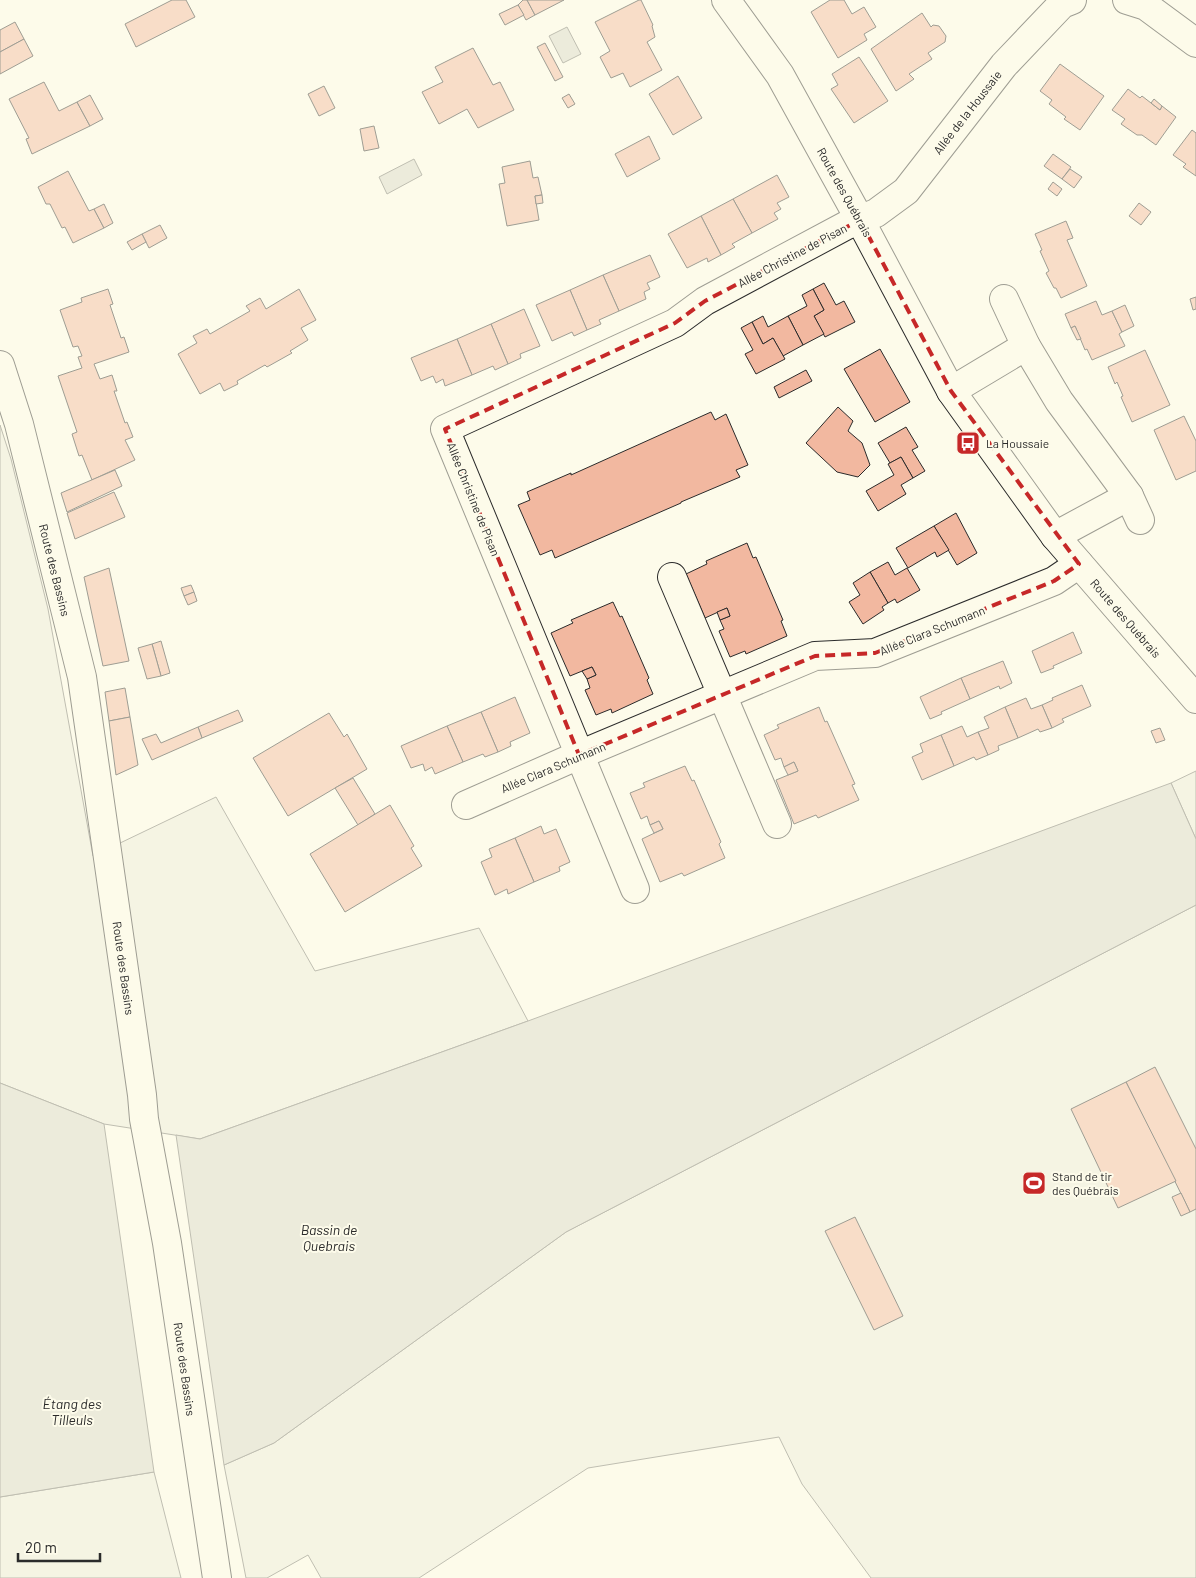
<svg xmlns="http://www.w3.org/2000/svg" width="1196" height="1578" font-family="Barlow,sans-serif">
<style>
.green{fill:#ecebdb;stroke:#74746e}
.water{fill:#d8d7c9;stroke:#74746e}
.building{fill:#f2b8a0;stroke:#2b2b2b}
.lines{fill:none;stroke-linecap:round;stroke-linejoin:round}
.minor-casing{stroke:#2b2b2b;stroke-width:30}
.major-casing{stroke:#2b2b2b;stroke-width:30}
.minor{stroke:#fdfbea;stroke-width:28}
.major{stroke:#fdfbea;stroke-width:28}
.marked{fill:none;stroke:#c62828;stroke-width:4;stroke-dasharray:10 6;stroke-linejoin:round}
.labels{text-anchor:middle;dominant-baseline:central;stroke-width:4;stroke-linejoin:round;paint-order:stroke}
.street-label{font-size:12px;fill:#2b2b2b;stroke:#fdfbea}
.poi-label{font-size:12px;fill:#2b2b2b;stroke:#fdfbea;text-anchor:start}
.water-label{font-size:14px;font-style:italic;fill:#2b2b2b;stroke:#fdfbea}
</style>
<rect width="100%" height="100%" fill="#fdfbea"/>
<!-- green -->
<g class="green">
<polygon points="0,425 11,459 48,609 93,856 216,797 315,971 479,928 528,1021 200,1139 104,1124 0,1083"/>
<polygon points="1196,771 1196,839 1171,783"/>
<polygon points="1196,905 1196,1578 871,1578 802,1484 779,1437 588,1468 419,1578 321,1578 308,1555 267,1578 246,1578 224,1465 274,1443 566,1232"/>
<polygon points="154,1472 181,1578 0,1578 0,1497"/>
</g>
<!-- water -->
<g class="water">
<polygon points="567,27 581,54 563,63 549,36"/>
<polygon points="414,159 422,175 387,194 379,177"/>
<polygon points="1171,783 1196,839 1196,905 566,1232 274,1443 224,1465 176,1135 200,1139 528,1021"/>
<polygon points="0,1083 104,1124 154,1472 0,1497"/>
</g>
<!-- building -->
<g class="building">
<polygon points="172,0 186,0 195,17 136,47 125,24"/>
<polygon points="523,0 527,0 535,15 526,20 518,5"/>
<polygon points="527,0 564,0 535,15"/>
<polygon points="639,0 641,0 653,25 652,26 655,37 647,42 662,70 630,87 623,73 611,78 600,57 610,51 595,22"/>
<polygon points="830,0 844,0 852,14 864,7 876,27 864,34 867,40 838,58 811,12"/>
<polygon points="518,5 524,15 505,25 499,14"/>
<polygon points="922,13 931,27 933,25 939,26 946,36 945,42 928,53 932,59 909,74 914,79 896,91 871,49"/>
<polygon points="15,22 24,39 0,52 0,30"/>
<polygon points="24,39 33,56 0,74 0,52"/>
<polygon points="545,43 563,77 555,81 537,47"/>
<polygon points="473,48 493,85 500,82 514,110 478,128 467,109 439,124 422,92 443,82 435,67"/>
<polygon points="859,57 888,101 854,123 831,89 838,85 832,74"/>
<polygon points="1060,64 1104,96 1080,130 1064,119 1066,117 1049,104 1052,100 1040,91"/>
<polygon points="678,76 702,118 673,135 649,94"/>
<polygon points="44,82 59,111 77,102 90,126 32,154 26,139 29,138 9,99"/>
<polygon points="324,86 335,108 319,116 308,94"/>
<polygon points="1128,89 1140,98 1142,96 1160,110 1162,106 1176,117 1156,145 1142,135 1137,135 1121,124 1125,119 1112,110"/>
<polygon points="569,94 575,104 568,108 562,98"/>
<polygon points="90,95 103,119 90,126 77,102"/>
<polygon points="1154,99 1162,106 1160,110 1151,103"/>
<polygon points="374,126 379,148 364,151 360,129"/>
<polygon points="1192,130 1196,133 1196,176 1183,167 1186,164 1173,155"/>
<polygon points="649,136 660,159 627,177 615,154"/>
<polygon points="1053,154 1071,167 1062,179 1044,166"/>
<polygon points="530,161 533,178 538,177 542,195 535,196 539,220 507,226 499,184 505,183 502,167"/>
<polygon points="1070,169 1082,177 1074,188 1062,179"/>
<polygon points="68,171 89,211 94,209 104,228 73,243 65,227 62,228 50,204 46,204 38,187"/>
<polygon points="777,175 789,197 777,203 781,209 774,213 778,219 752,233 733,199"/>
<polygon points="1053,182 1062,189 1057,196 1048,189"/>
<polygon points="542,195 543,203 536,204 535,196"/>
<polygon points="733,199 752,233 732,244 735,247 721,255 701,216"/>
<polygon points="1139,203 1151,212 1141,225 1129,216"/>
<polygon points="104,204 113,223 104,228 94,209"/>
<polygon points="701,216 721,255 708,262 707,258 687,268 668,234"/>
<polygon points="1066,221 1073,238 1067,240 1087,286 1061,298 1056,288 1054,288 1046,273 1049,271 1040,251 1042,250 1035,234"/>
<polygon points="160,225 167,238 149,248 142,234"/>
<polygon points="142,234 146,242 132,250 127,242"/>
<polygon points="650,255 660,277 647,283 650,289 644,292 646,299 619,311 603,275"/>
<polygon points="603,275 619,311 599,320 601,324 587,330 570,290"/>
<polygon points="824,283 836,305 844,301 855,322 825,337 814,316 824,310 813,289"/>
<polygon points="108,289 113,304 110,305 121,338 124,337 129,352 94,364 100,379 112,375 117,391 114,391 125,423 127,422 133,437 125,440 135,460 92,480 82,455 79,456 72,434 77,432 58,376 82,368 78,357 82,356 78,346 73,347 60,310 82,302 81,298"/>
<polygon points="299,289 316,320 301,328 308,340 290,351 292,353 267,367 265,365 237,381 238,384 224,391 220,383 200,394 178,354 197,343 193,336 207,329 210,334 250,311 246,306 260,298 266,309"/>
<polygon points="813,289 824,310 814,316 824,334 803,345 788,316 807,306 802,295"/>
<polygon points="570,290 587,330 574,336 572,332 552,341 536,305"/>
<polygon points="1196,297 1196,309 1193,310 1190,299"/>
<polygon points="1096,301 1102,315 1112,311 1122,332 1119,334 1125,346 1092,360 1087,349 1085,350 1075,326 1071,328 1065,314"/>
<polygon points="1125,305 1134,326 1122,332 1112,311"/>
<polygon points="524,309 540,346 520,354 521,358 508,364 491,324"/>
<polygon points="763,316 768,327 788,316 803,345 783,356 773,338 763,344 752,322"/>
<polygon points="752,322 763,344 773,338 785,359 756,374 745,354 753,350 741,328"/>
<polygon points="491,324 508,364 495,370 493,366 472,375 457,339"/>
<polygon points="1075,326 1081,339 1077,340 1071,328"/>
<polygon points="457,339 472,375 445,386 443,379 436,383 433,376 421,381 411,358"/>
<polygon points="880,349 910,402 875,422 844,369"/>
<polygon points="1145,350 1170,405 1132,422 1121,397 1123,396 1117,382 1115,384 1108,367"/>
<polygon points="806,370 812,381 779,398 774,387"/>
<polygon points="838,407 853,421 848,431 862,443 870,465 858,477 837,472 806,443"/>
<polygon points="711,412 715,420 726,414 748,465 736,470 740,477 681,502 681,503 555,558 552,550 540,555 518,505 530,500 527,492 571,473 571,475"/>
<polygon points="1184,416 1196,441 1196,471 1176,480 1154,430"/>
<polygon points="906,427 918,447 912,450 925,471 913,478 901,457 890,463 878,443"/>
<polygon points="901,457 913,478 901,485 906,494 878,511 866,491 894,475 888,464"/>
<polygon points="115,470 122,486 67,512 61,493"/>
<polygon points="114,492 125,517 75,539 67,513"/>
<polygon points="956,513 977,553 957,565 934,526"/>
<polygon points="934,526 949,550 937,557 935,552 908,568 896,548"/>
<polygon points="747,543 753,558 756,557 783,620 781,621 787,636 746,654 745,651 730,657 719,631 724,629 720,620 730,616 727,608 705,618 686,574 707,564 706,561"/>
<polygon points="888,562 895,575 907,568 920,590 897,603 895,599 888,603 870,572"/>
<polygon points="109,568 129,661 103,666 84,577"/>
<polygon points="870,572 888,603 882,607 884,610 863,624 849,602 860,595 853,583"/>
<polygon points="191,585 194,592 184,596 181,588"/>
<polygon points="194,592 197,601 188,605 184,596"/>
<polygon points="613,602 620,617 622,616 649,678 647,680 653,694 612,713 611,709 596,715 585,690 590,688 587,679 596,675 592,667 570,676 551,633 573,623 571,620"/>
<polygon points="727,608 730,616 720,620 717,612"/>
<polygon points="1073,632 1082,653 1053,666 1054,668 1041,673 1032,651"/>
<polygon points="161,641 170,673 161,676 152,644"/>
<polygon points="152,644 161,676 147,679 138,648"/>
<polygon points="1003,661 1012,683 1000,689 999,686 970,699 961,678"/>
<polygon points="592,667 596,675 587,679 582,671"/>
<polygon points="961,678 970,699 941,712 942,714 930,719 920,697"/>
<polygon points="1082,685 1091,706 1062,719 1064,722 1052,728 1042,705 1053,700 1052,698"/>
<polygon points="125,688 130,717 109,721 105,692"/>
<polygon points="515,697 530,733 510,742 511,746 498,752 481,712"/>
<polygon points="1026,698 1031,709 1042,705 1052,728 1040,732 1038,729 1018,738 1005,707"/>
<polygon points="819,707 825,722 827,721 855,784 852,785 859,800 818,818 816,815 794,824 776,780 798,771 794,762 784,767 781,758 775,760 764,735 779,728 777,725"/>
<polygon points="1005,707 1018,738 998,746 999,750 988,755 978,732 989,728 984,717"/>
<polygon points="238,710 243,721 202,738 198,727"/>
<polygon points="481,712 498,752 485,757 483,754 463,762 447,726"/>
<polygon points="329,713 344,737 347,734 367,769 288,816 253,758"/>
<polygon points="130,717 138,765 116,775 109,721"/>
<polygon points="447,726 463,762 435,774 432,767 425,771 423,764 411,768 401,746"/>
<polygon points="962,726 967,737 978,732 988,755 976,760 974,757 954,766 941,735"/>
<polygon points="198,727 202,738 152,760 142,739 156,734 161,743"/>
<polygon points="1160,728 1165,740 1156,743 1151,731"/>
<polygon points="941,735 954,766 922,780 912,757 923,752 920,744"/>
<polygon points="794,762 798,771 788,775 784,767"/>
<polygon points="685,766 692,781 694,780 721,842 719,844 725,858 684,876 682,873 660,882 642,839 663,829 659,821 650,825 647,816 641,819 630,793 645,787 643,783"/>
<polygon points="353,778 375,814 358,825 335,788"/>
<polygon points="390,805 414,846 411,848 422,866 345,912 310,854"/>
<polygon points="659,821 663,829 654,833 650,825"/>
<polygon points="541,826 544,834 556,829 570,862 559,867 560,871 534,882 515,838"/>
<polygon points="515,838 534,882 508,894 507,889 495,895 481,862 492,857 489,849"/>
<polygon points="1155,1067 1196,1149 1196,1209 1190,1212 1126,1082"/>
<polygon points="1126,1082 1176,1181 1118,1208 1071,1109"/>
<polygon points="1181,1193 1190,1212 1181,1216 1172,1197"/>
<polygon points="855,1217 903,1316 874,1330 825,1231"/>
</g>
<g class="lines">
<!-- minor casing -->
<g class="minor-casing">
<g id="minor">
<polyline points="726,0 780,75 860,220 951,391 1055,536 1196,699"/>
<polyline points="1127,0 1146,6 1196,43"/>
<polyline points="1004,299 1026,346 1059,401 1129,496 1140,520"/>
<polyline points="951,391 1026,346"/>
<polyline points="1055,536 1129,496"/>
<polyline points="672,577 777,824"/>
<polyline points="466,805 579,755 815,656 875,653 1054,581 1079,564"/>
<polyline points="635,889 445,429 675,323 705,301 847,225 876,213 906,191 1004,65 1062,4 1072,0"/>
</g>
</g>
<!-- major casing -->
<g class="major-casing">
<polyline id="major" points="0,365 19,424 82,677 142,1095 144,1119 167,1243 217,1578"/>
</g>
<!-- minor -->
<use href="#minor" class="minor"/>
<!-- major -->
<use href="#major" class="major"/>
</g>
<!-- marked area -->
<path d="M0 0H1196V1578H0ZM860 220 951 391 1079 564 1054 581 875 653 815 656 579 755 445 429 675 323 705 301Z" fill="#fdfbea" fill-opacity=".55" fill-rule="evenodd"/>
<path class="marked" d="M860 220 951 391 1079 564 1054 581 875 653 815 656 579 755 445 429 675 323 705 301Z"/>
<!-- icons -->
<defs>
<g id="bus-square" transform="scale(1.25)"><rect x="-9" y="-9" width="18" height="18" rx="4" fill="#c62828" stroke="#fdfbea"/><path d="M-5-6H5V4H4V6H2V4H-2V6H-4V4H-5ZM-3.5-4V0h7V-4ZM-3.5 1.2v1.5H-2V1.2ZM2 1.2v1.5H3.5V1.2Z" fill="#fff"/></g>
<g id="stadium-square" transform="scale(1.25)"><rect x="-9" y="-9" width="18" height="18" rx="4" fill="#c62828" stroke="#fdfbea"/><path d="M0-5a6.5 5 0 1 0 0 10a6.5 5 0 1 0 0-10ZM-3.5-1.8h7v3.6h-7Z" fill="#fff"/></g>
</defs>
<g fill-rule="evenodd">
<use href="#bus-square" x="968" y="443"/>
<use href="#stadium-square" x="1034" y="1183"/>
</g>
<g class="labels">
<!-- street labels -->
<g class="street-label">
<text transform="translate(967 112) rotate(-52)">Allée de la Houssaie</text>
<text transform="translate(845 192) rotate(61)">Route des Québrais</text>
<text transform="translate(792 255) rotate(-28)">Allée Christine de Pisan</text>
<text transform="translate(474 499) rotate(68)">Allée Christine de Pisan</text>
<text transform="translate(55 570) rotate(76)">Route des Bassins</text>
<text transform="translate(1126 618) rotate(49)">Route des Québrais</text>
<text transform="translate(932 630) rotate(-22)">Allée Clara Schumann</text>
<text transform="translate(553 767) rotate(-23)">Allée Clara Schumann</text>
<text transform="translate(124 968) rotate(82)">Route des Bassins</text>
<text transform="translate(185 1369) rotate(82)">Route des Bassins</text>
</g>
<!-- poi labels -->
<g class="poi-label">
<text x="986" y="443">La Houssaie</text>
<text x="1052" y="1176">Stand de tir<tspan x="1052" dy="14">des Québrais</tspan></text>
</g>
<!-- water labels -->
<g class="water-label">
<text x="329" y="1229">Bassin de<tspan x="329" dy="16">Quebrais</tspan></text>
<text x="72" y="1403">Étang des<tspan x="72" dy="16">Tilleuls</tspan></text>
</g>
</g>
<!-- scale -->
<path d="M18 1553v8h82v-8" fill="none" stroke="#2b2b2b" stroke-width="2.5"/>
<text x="25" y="1553" font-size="15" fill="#2b2b2b" stroke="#fdfbea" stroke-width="4" paint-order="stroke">20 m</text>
</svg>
